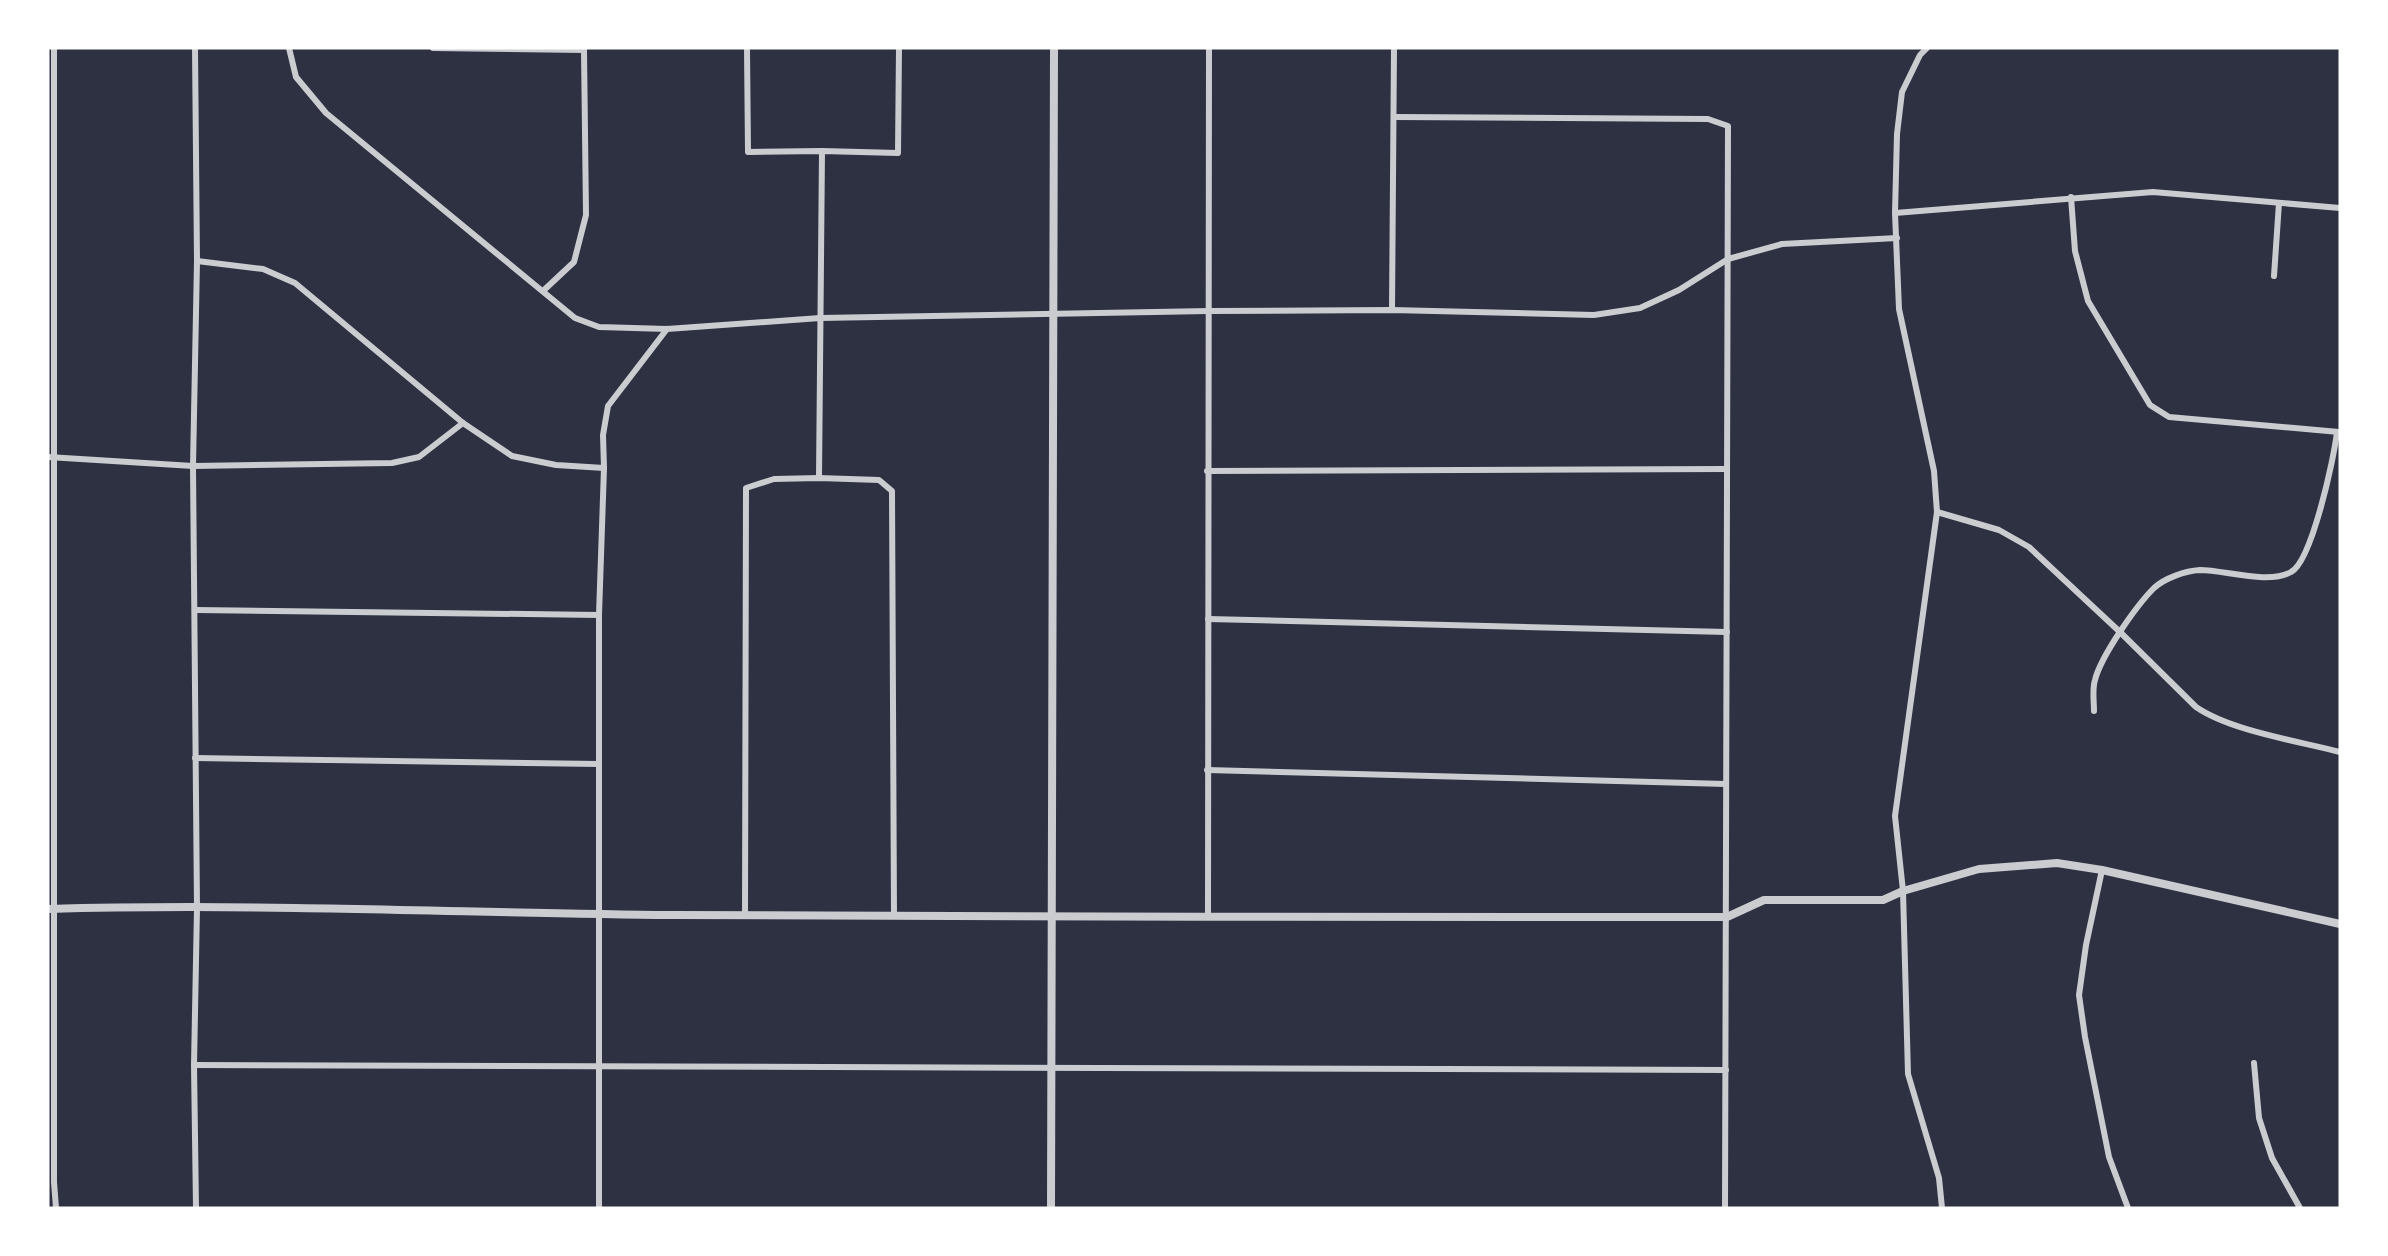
<svg xmlns="http://www.w3.org/2000/svg" width="2388" height="1256" font-family="'Sofia Sans Condensed',sans-serif">
<style>
.lines{fill:none;stroke-linecap:round;stroke-linejoin:round}
.minor{stroke:#caccd0;stroke-width:6}
.tertiary{stroke:#caccd0;stroke-width:8}
</style>
<rect width="100%" height="100%" fill="#2d3142"/>
<g class="lines">
<!-- minor -->
<g class="minor">
<polyline points="54,48 54,1182 56,1208"/>
<polyline points="195,48 197,261 193,466 197,908 194,1065 196,1208"/>
<polyline points="289,48 296,77 326,113 575,318 599,327 667,329 820,318 1209,311 1392,310 1594,315 1640,308 1679,290 1728,259 1782,244 1897,238"/>
<polyline points="433,48 584,50 586,215 574,262 543,291"/>
<polyline points="747,48 748,152 822,151 898,153 899,48"/>
<polyline points="1927,48 1920,55 1902,92 1897,134 1895,213 1899,309 1934,471 1937,512 1895,816 1903,891 1908,1074 1939,1178 1942,1208"/>
<polyline points="1394,117 1708,119 1728,126 1725,1208"/>
<polyline points="2071,197 2075,251 2088,301 2150,405 2169,417 2339,432"/>
<polyline points="1895,213 2153,192 2340,208"/>
<polyline points="197,261 263,269 295,283 463,423 512,456 556,465 604,468"/>
<polyline points="2274,276 2279,203"/>
<polyline points="1392,310 1394,48"/>
<polyline points="48,457 193,466 392,463 419,457 463,423"/>
<polyline points="1207,471 1727,469"/>
<polyline points="819,478 822,151"/>
<path d="M1937 512 1999 530 2029 547 2120 632 2196 707C2231 731 2298 741 2340 752"/>
<polyline points="195,610 599,615"/>
<polyline points="1208,619 1727,632"/>
<path d="M2094 711C2094 701 2092 689 2095 680 2101 656 2136 606 2154 588 2165 578 2185 571 2200 570 2225 570 2268 585 2291 572 2312 561 2334 458 2337 432"/>
<polyline points="195,758 599,764"/>
<polyline points="1207,770 1726,784"/>
<polyline points="2102,870 2086,945 2079,995 2085,1037 2109,1157 2128,1208"/>
<polyline points="745,915 746,488 774,479 819,478 879,480 892,491 894,916"/>
<polyline points="1208,916 1209,48"/>
<polyline points="2254,1063 2259,1118 2272,1158 2300,1208"/>
<polyline points="194,1065 1726,1070"/>
<polyline points="599,1208 599,615 604,468 603,435 608,406 667,329"/>
</g>
<!-- tertiary -->
<g class="tertiary">
<path d="M48 909C256 903 464 913 672 915 1024 918 1375 916 1727 917L1764 900H1883L1903 891 1979 869 2057 863 2102 870 2340 924"/>
<polyline points="1051,1208 1054,48"/>
</g>
</g>
<!-- border -->
<rect width="2388" height="1256" fill="none" stroke="#ffffff" stroke-width="99"/>
</svg>
